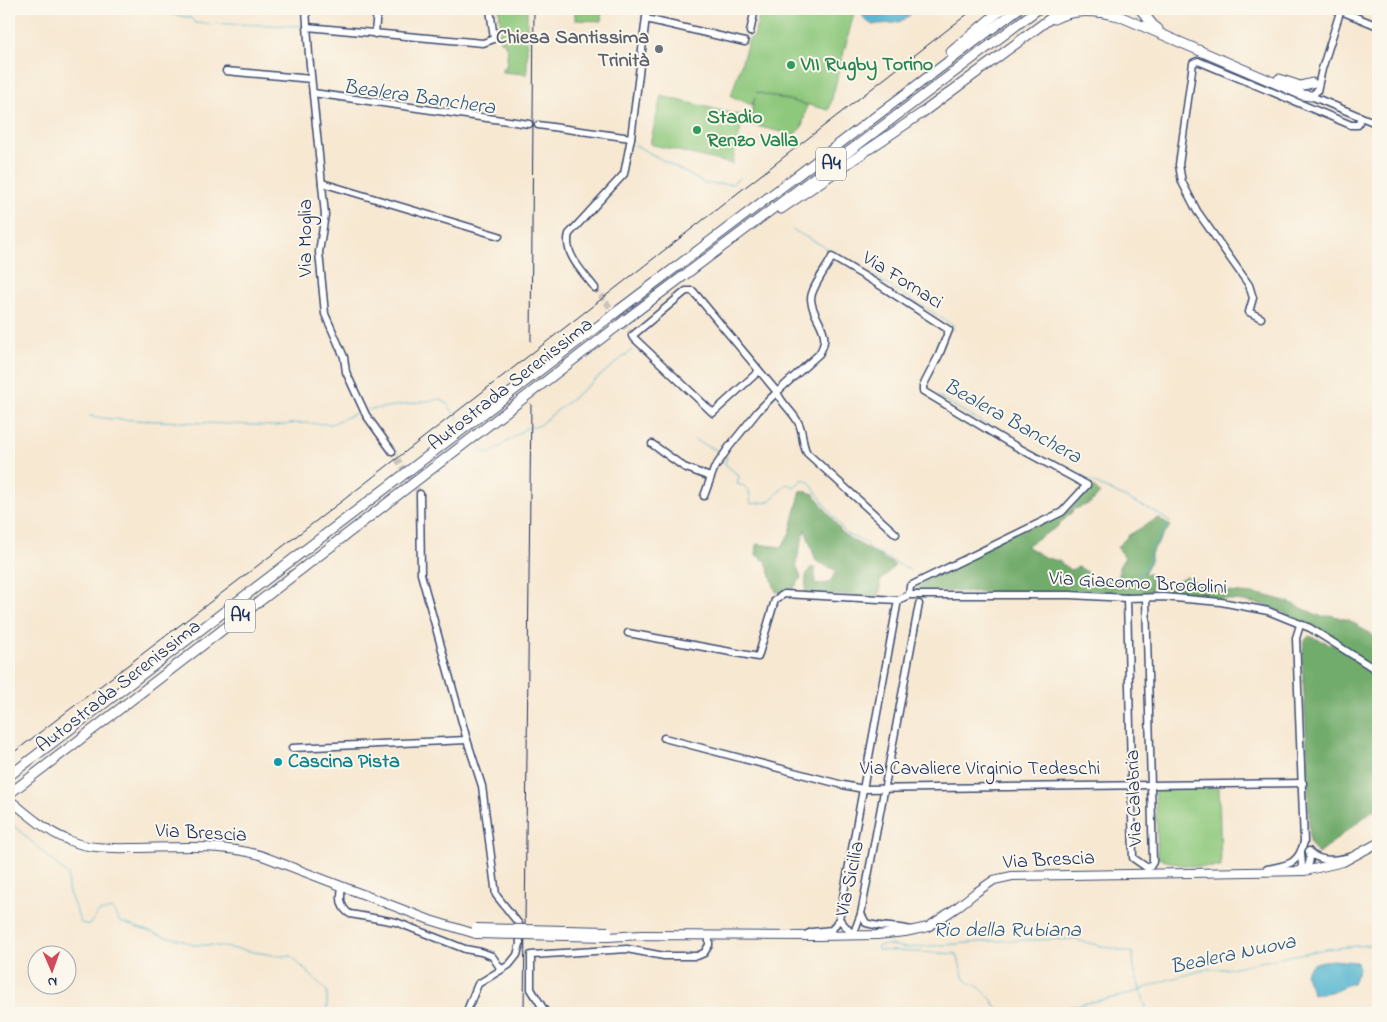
<svg xmlns="http://www.w3.org/2000/svg" width="1387" height="1022" font-family="'Indie Flower',sans-serif">
<style>
.green{fill:#8dc87c;stroke:#547c6d}
.forest{fill:#72ac6c;stroke:#466e65}
.water{fill:#50b4cf;stroke:#367296}
.lines{fill:none;stroke-linecap:round;stroke-linejoin:round}
.stream{stroke:#50b4cf;stroke-width:1}
.minor-tunnel{stroke:#cbc3bb;stroke-width:6;stroke-dasharray:6 3;stroke-linecap:butt}
.minor-casing{stroke:#3c4b6f;stroke-width:9}
.major-casing{stroke:#3c4b6f;stroke-width:10}
.highway-casing{stroke:#3c4b6f;stroke-width:11}
.minor{stroke:#fff;stroke-width:6}
.major{stroke:#fff;stroke-width:8}
.highway{stroke:#fff;stroke-width:9}
.rail{stroke:#1b2f5e;stroke-width:1}
.major-bridge-casing{stroke:#3c4b6f;stroke-width:10;stroke-linecap:butt}
.highway-bridge-casing{stroke:#3c4b6f;stroke-width:11;stroke-linecap:butt}
.major-bridge{stroke:#fff;stroke-width:8}
.highway-bridge{stroke:#fff;stroke-width:9}
.worship-dot{fill:#6b7280;stroke:#fbf7ec;stroke-width:2}
.leisure-dot{fill:#2e9e5b;stroke:#fbf7ec;stroke-width:2}
.culture-dot{fill:#0f9aa8;stroke:#fbf7ec;stroke-width:2}
.labels{text-anchor:middle;dominant-baseline:central;stroke-width:4;stroke-linejoin:round;paint-order:stroke}
.shield{fill:#fbf7ec;stroke:#5e6b89;stroke-width:1}
.shield-label{font-size:19px;font-weight:bold;fill:#1b2f5e}
.worship-label{font-size:20px;font-weight:bold;fill:#5b616d;stroke:#fbf7ec;text-anchor:end}
.leisure-label{font-size:20px;font-weight:bold;fill:#27864d;stroke:#fbf7ec;text-anchor:start}
.street-label{font-size:20px;fill:#1b2f5e;stroke:#fbf7ec}
.culture-label{font-size:20px;font-weight:bold;fill:#0d838f;stroke:#fbf7ec;text-anchor:start}
.water-label{font-size:21px;font-style:italic;fill:#2b5780;stroke:#fbf7ec}
</style>
<rect width="100%" height="100%" fill="#fbf7ec"/>
<filter id="ink" filterUnits="userSpaceOnUse"><feTurbulence type="fractalNoise" baseFrequency=".02" numOctaves="2"/><feDisplacementMap in="SourceGraphic" scale="10" xChannelSelector="R" yChannelSelector="G"/><feConvolveMatrix kernelMatrix="1 2 1 2 8 2 1 2 1" color-interpolation-filters="sRGB"/></filter>
<filter id="wash" filterUnits="userSpaceOnUse"><feTurbulence type="fractalNoise" baseFrequency=".0096" numOctaves="4" result="noise"/><feDisplacementMap in="SourceGraphic" scale="20" xChannelSelector="R" yChannelSelector="G"/><feGaussianBlur stdDeviation="1.12" result="paint"/><feColorMatrix in="noise" values="0 0 0 0 0 0 0 0 0 0 0 0 0 0 0 0 0 1.4 0 .05"/><feComposite in="paint" operator="in"/></filter>
<g filter="url(#wash)">
<rect width="100%" height="100%" fill="#f7e8d2"/>
<!-- green -->
<g class="green">
<polygon points="499,9 527,9 527,74 502,72 502,68 506,68 508,48 505,46 505,42 500,41 498,33 501,32"/>
<polygon points="575,9 602,9 601,21 575,20"/>
<polygon points="761,9 855,9 829,110 756,92 807,105 802,127 794,135 748,124 755,97 752,105 731,96 749,39 754,37"/>
<polygon points="661,96 744,116 732,164 650,144"/>
<path d="M1159 788H1219L1221 867C1200 868 1178 866 1158 858L1155 789Z"/>
</g>
<!-- forest -->
<g class="forest">
<polygon points="1091,484 1100,493 1091,503 1075,509 1057,527 1026,546 1044,557 1059,561 1070,570 1079,567 1089,573 1084,585 1119,577 1119,567 1125,557 1117,547 1129,535 1158,518 1170,526 1151,553 1151,561 1144,573 1152,575 1151,595 1128,596 1074,593 914,591 943,566 1000,534 1043,524 1065,514 1081,498"/>
<polygon points="801,490 814,494 844,535 895,565 880,582 880,596 805,594 806,576 810,568 815,568 815,585 829,583 837,571 816,561 805,529 796,564 801,578 791,592 776,592 766,561 756,555 757,544 782,547 790,532"/>
<path d="M1186 576 1201 585 1217 591 1264 595 1288 602 1322 617 1330 615 1349 620 1378 639V806L1318 854 1310 843 1309 825 1307 748 1302 660 1304 641 1309 636 1351 652C1320 632 1285 608 1248 602 1222 598 1194 599 1168 593L1167 589Z"/>
</g>
<!-- water -->
<g class="water">
<path d="M861 9H916C910 15 903 22 894 23 887 24 881 23 873 25 865 21 862 17 861 9Z"/>
<path d="M1333 960 1357 962 1359 968 1353 983C1344 985 1338 990 1330 992 1324 994 1319 992 1313 994L1305 973C1310 962 1322 961 1333 960Z"/>
</g>
<g class="lines">
<!-- stream -->
<g class="stream">
<polyline points="145,9 191,18 195,23 304,26"/>
<polyline points="319,97 359,103"/>
<polyline points="494,122 516,125"/>
<polyline points="635,145 706,184 732,184 739,178"/>
<polyline points="793,230 827,248 953,325 952,330"/>
<polyline points="937,396 1043,458"/>
<polyline points="367,410 441,399 446,403 463,425"/>
<polyline points="90,416 110,419 276,426 297,423 331,424 361,411"/>
<polyline points="474,440 486,454 491,453 526,428 538,426 632,350"/>
<polyline points="694,440 721,452"/>
<polyline points="727,457 725,464 739,476 737,484 744,486 749,491 751,504 768,502 787,484 794,487 803,479 809,482 846,534 864,542 873,551 910,570"/>
<polyline points="1049,461 1155,512 1170,522 1148,553 1150,560 1135,580"/>
<polyline points="9,824 11,823 68,875 68,890 81,923 89,925 99,912 112,909 120,922 163,936 182,940 193,945 211,945 279,956 291,956 327,991 327,1013"/>
<polyline points="1000,1013 991,999 979,987 968,982 963,976 957,954 878,950 877,946 889,945 906,948 993,941 1071,939 1133,953 1134,970 1148,1013"/>
<polyline points="1036,1013 1127,995 1167,980 1208,969 1225,969 1325,949 1378,944"/>
</g>
</g>
</g>
<g filter="url(#ink)">
<g class="lines">
<!-- minor-tunnel -->
<g class="minor-tunnel">
<polyline points="595,288 634,338"/>
<polyline points="392,451 420,494"/>
</g>
<!-- minor casing -->
<g class="minor-casing">
<g id="minor">
<polyline points="306,9 309,55 325,215 319,252 325,314 344,357 346,372 366,415 392,451"/>
<polyline points="1341,11 1378,26"/>
<polyline points="646,19 745,42"/>
<polyline points="307,27 483,43 494,39 490,9"/>
<polyline points="750,32 755,9"/>
<polyline points="375,34 377,9"/>
<polyline points="226,71 311,79"/>
<polyline points="313,93 529,124"/>
<polyline points="1311,96 1317,91 1322,69 1341,9"/>
<polyline points="1311,96 1378,124"/>
<polyline points="538,125 631,138"/>
<polyline points="322,183 499,236"/>
<path d="M595 288C584 273 563 254 569 234L624 174 631 138 647 9"/>
<polyline points="1261,318 1249,312 1253,298 1249,285 1197,211 1182,182 1179,165 1193,63 1198,61 1351,125 1358,125 1361,117"/>
<path d="M632 336 686 291H693L777 392C781 403 792 411 798 422 804 432 801 443 807 453L896 534"/>
<polyline points="634,338 713,413 759,371"/>
<polyline points="652,444 684,467 710,477"/>
<polyline points="420,494 421,574 467,740 482,786 496,895 519,924 520,944 517,955 509,965 478,984 466,1013"/>
<path d="M704 496 714 469 729 447 758 411 777 392 819 354C834 331 812 320 811 299 811 288 827 268 832 257L881 286 949 330 939 355 923 386V391L1006 441 1087 485 1062 512 910 586 909 595"/>
<polyline points="1127,598 1133,858 1146,867 1150,867 1153,862 1146,598"/>
<polyline points="628,633 758,657 775,600 784,594 898,600 909,595 1070,595 1127,598 1163,597 1221,602 1268,611 1310,628 1378,671"/>
<polyline points="664,738 843,785 863,789 1303,783"/>
<polyline points="292,748 467,740"/>
<path d="M1309 852C1321 863 1335 860 1350 857"/>
<polyline points="1301,853 1302,866 1305,871"/>
<path d="M1267 869C1288 865 1298 865 1304 842L1296 638 1300 625"/>
<path d="M1305 871C1310 865 1311 859 1309 851"/>
<path d="M342 887C340 898 340 908 350 914L396 922 465 949 481 952 492 956 501 969"/>
<path d="M861 914 866 923C881 928 896 926 911 930"/>
<polyline points="839,919 853,935 861,914 919,604"/>
<polyline points="805,935 812,932 832,930 839,919 898,600"/>
<polyline points="546,1013 531,989 531,955 627,949 664,956 697,956 704,953 709,945 709,936"/>
</g>
</g>
<!-- major casing -->
<g class="major-casing">
<g id="major">
<path d="M9 799C27 814 46 831 68 840 90 850 116 848 139 848 180 847 221 844 260 855L430 920 476 934"/>
<polyline points="608,937 641,935 818,936 877,935 905,932 928,927 956,908 975,893 994,880 1012,876 1305,871 1343,862 1378,843"/>
</g>
</g>
<!-- highway casing -->
<g class="highway-casing">
<g id="highway">
<polyline points="1140,9 1153,25 1158,29"/>
<path d="M1054 19C1075 8 1097 11 1119 16L1303 95 1311 96"/>
<polyline points="951,52 1002,9"/>
<polyline points="1279,79 1300,86 1312,83"/>
<polyline points="781,209 922,113 1063,9"/>
<polyline points="619,310 1018,9"/>
<polyline points="625,320 1038,9"/>
<polyline points="9,776 606,320"/>
<polyline points="9,794 615,328"/>
</g>
</g>
<!-- minor -->
<use href="#minor" class="minor"/>
<!-- major -->
<use href="#major" class="major"/>
<!-- highway -->
<use href="#highway" class="highway"/>
<!-- rail -->
<g class="rail">
<polyline points="531,341 534,9"/>
<polyline points="9,756 346,498 974,9"/>
<polyline points="524,1013 531,404"/>
</g>
<!-- major-bridge casing -->
<g class="major-bridge-casing">
<g id="major-bridge">
<polyline points="476,928 608,931"/>
<polyline points="476,934 608,937"/>
</g>
</g>
<!-- highway-bridge casing -->
<g class="highway-bridge-casing">
<g id="highway-bridge">
<polyline points="606,320 619,310"/>
<polyline points="615,328 625,320"/>
</g>
</g>
<!-- major-bridge -->
<use href="#major-bridge" class="major-bridge"/>
<!-- highway-bridge -->
<use href="#highway-bridge" class="highway-bridge"/>
</g>
</g>
<!-- markers -->
<circle class="worship-dot" cx="659" cy="49" r="5"/>
<g class="leisure-dot">
<circle cx="791" cy="65" r="5"/>
<circle cx="697" cy="130" r="5"/>
</g>
<circle class="culture-dot" cx="278" cy="762" r="5"/>
<g class="labels">
<!-- shield labels -->
<g class="shield">
<rect x="816" y="147.5" width="30" height="33" rx="4"/>
<rect x="225" y="599.5" width="30" height="33" rx="4"/>
</g>
<g class="shield-label">
<text x="831" y="164">A4</text>
<text x="240" y="616">A4</text>
</g>
<!-- worship labels -->
<g class="worship-label">
<text x="649" y="38">Chiesa Santissima<tspan x="649" dy="23">Trinità</tspan></text>
</g>
<!-- leisure labels -->
<g class="leisure-label">
<text x="801" y="65">VII Rugby Torino</text>
<text x="707" y="118">Stadio<tspan x="707" dy="23">Renzo Valla</tspan></text>
</g>
<!-- street labels -->
<g class="street-label">
<text transform="translate(306 238) rotate(-90)">Via Moglia</text>
<text transform="translate(902 281) rotate(32)">Via Fornaci</text>
<text transform="translate(511 385) rotate(-38)">Autostrada Serenissima</text>
<text transform="translate(1138 584) rotate(3)">Via Giacomo Brodolini</text>
<text transform="translate(119 687) rotate(-38)">Autostrada Serenissima</text>
<text x="980" y="769">Via Cavaliere Virginio Tedeschi</text>
<text transform="translate(1135 798) rotate(-92)">Via Calabria</text>
<text transform="translate(201 834) rotate(3)">Via Brescia</text>
<text transform="translate(1049 861) rotate(-3)">Via Brescia</text>
<text transform="translate(851 879) rotate(-78)">Via Sicilia</text>
</g>
<!-- culture labels -->
<g class="culture-label">
<text x="288" y="762">Cascina Pista</text>
</g>
<!-- water labels -->
<g class="water-label">
<text transform="translate(419 98) rotate(8)">Bealera Banchera</text>
<text transform="translate(1012 422) rotate(29)">Bealera Banchera</text>
<text x="1007" y="931">Rio della Rubiana</text>
<text transform="translate(1233 955) rotate(-12)">Bealera Nuova</text>
</g>
</g>
<!-- margin -->
<rect width="1387" height="1022" fill="none" stroke="#fbf7ec" stroke-width="30"/>
<!-- north arrow -->
<g transform="translate(52 970) rotate(178)"><circle r="24" fill="#fbf7ec" stroke="#a1a7b3"/>
<path d="M0-4L9 19L0 12L-9 19Z" fill="#d1495b"/>
<text y="-8" font-size="14" font-weight="bold" text-anchor="middle" fill="#1b2f5e">N</text>
</g>
</svg>
